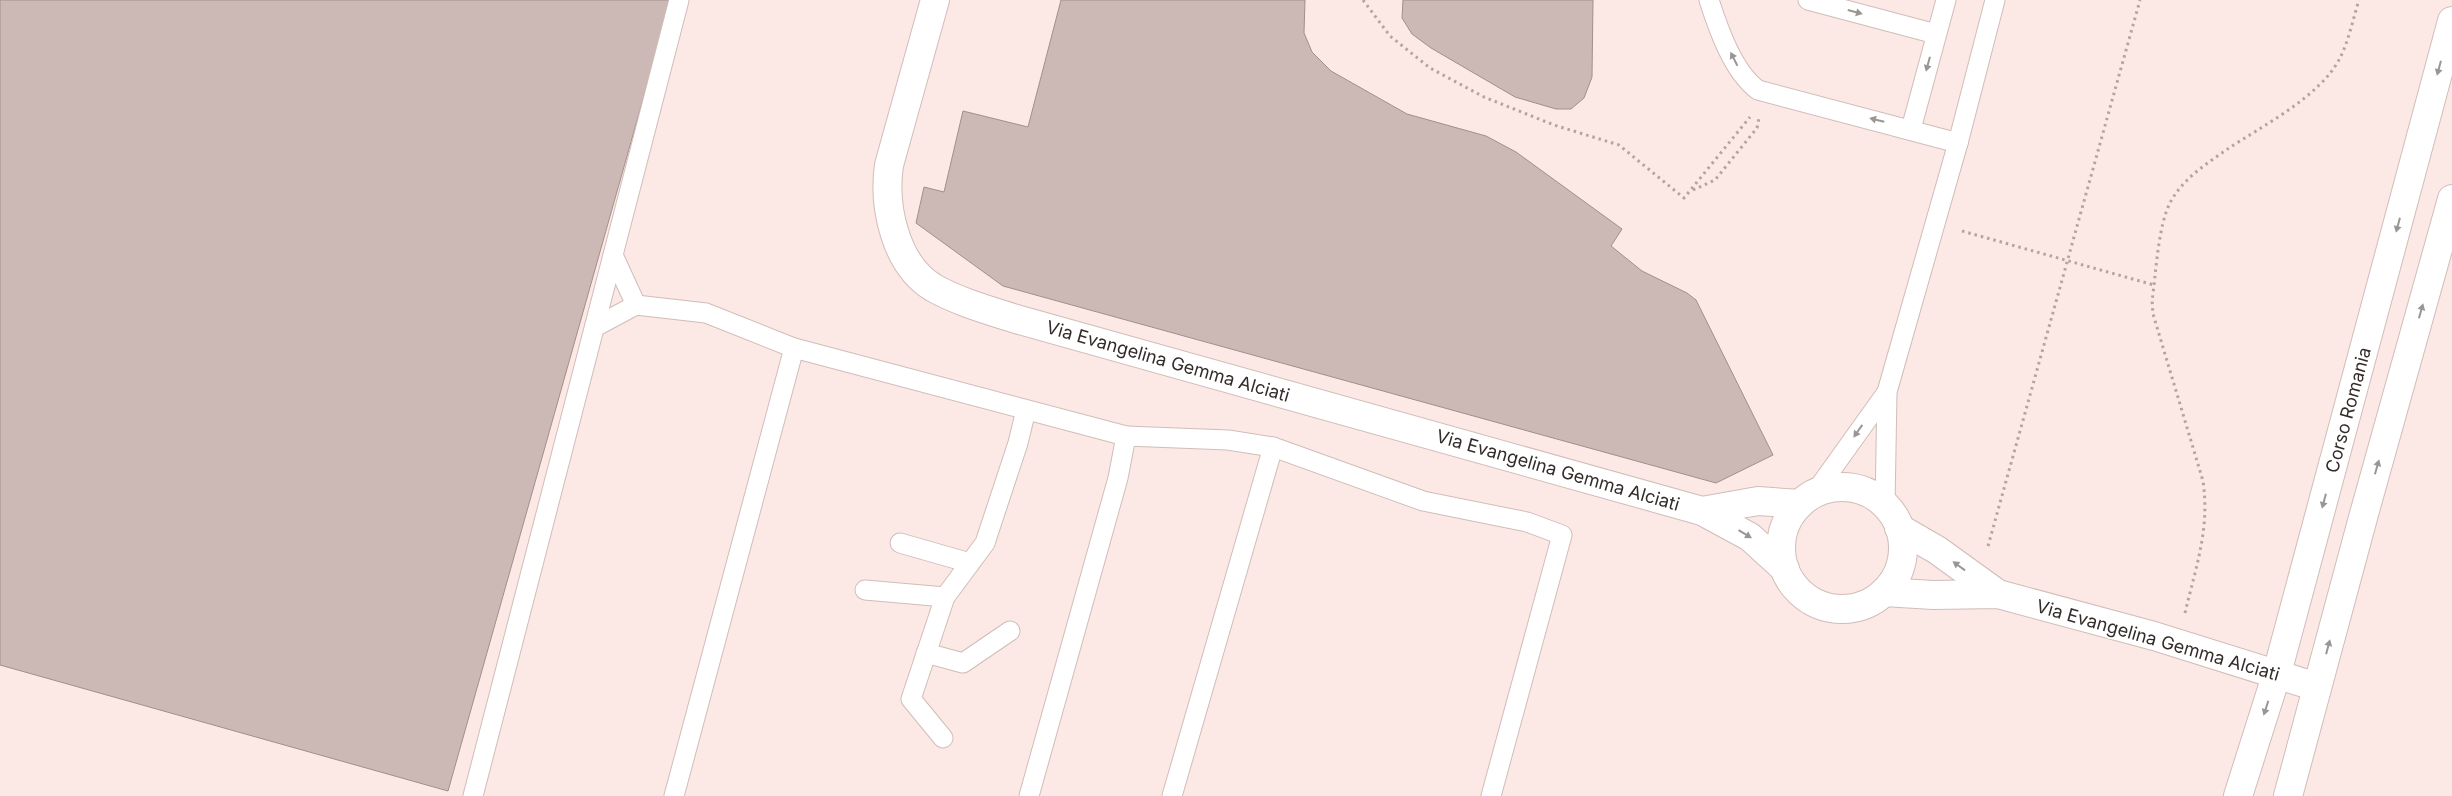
<svg xmlns="http://www.w3.org/2000/svg" width="2452" height="796" font-family="Inter,sans-serif">
<style>
.building{fill:#ccb9b5;stroke:#a18f8b}
.lines{fill:none;stroke-linecap:round;stroke-linejoin:round}
.lane-casing{stroke:#d0bdb9;stroke-width:21}
.street-casing{stroke:#d0bdb9;stroke-width:30}
.secondary-casing{stroke:#d0bdb9;stroke-width:30}
.path{stroke:#b3a4a1;stroke-width:3;stroke-dasharray:2.5 4;stroke-linecap:butt}
.lane{stroke:#fff;stroke-width:19}
.street{stroke:#fff;stroke-width:28}
.secondary{stroke:#fff;stroke-width:28}
.oneway{fill:#999694}
.labels{text-anchor:middle;dominant-baseline:central;stroke-width:4;stroke-linejoin:round;paint-order:stroke}
.street-label{font-size:18px;fill:#332c2a;stroke:#fff}
</style>
<rect width="100%" height="100%" fill="#fce8e4"/>
<!-- building -->
<g class="building">
<polygon points="0,0 671,0 448,791 0,665"/>
<polygon points="1061,0 1305,0 1304,33 1312,52 1331,71 1407,114 1486,136 1516,152 1622,229 1611,246 1642,271 1687,293 1696,300 1773,455 1716,483 1003,286 916,223 924,187 944,192 963,111 1028,127"/>
<polygon points="1403,0 1593,0 1592,77 1584,98 1571,109 1556,109 1515,97 1431,48 1412,34 1402,18"/>
</g>
<g class="lines">
<!-- lane casing -->
<g class="lane-casing">
<g id="lane">
<path d="M1709 0C1718 28 1733 72 1758 90L1958 143"/>
<polyline points="1808,0 1936,34"/>
<polyline points="1911,129 1946,0"/>
<polyline points="613,255 636,305"/>
<polyline points="595,327 636,305 706,313 794,348 674,796"/>
<polyline points="794,348 1126,436"/>
<polyline points="1273,447 1423,501 1527,522 1562,535 1491,796"/>
<polyline points="1814,494 1887,392"/>
<polyline points="1885,506 1887,392 1958,143 1995,0"/>
<polyline points="900,543 970,563"/>
<polyline points="865,590 945,597"/>
<polyline points="926,653 963,663 1010,631"/>
<polyline points="943,738 911,699 945,597 985,543 1018,443 1026,410"/>
<polyline points="473,796 679,0"/>
<polyline points="1029,796 1118,478 1126,436 1228,440 1273,447 1172,796"/>
</g>
</g>
<!-- street casing -->
<g class="street-casing">
<g id="street">
<path d="M935 0 889 165C883 206 895 265 934 288 959 302 988 310 1016 319L1702 511 1750 537 1785 569"/>
<circle cx="1842" cy="548" r="61"/>
<polyline points="1702,511 1758,501 1800,504"/>
<polyline points="1899,528 1937,550 1998,594"/>
<polyline points="1884,592 1933,595 1998,594 2154,636 2317,687"/>
</g>
</g>
<!-- secondary casing -->
<g class="secondary-casing">
<g id="secondary">
<polyline points="2238,796 2277,673 2452,21"/>
<polyline points="2288,796 2364,514 2452,199"/>
</g>
</g>
<!-- path -->
<g class="path">
<polyline points="1363,0 1390,36 1430,68 1484,97 1554,125 1619,145 1684,198 1750,117"/>
<polyline points="1693,190 1715,180 1757,128 1759,118"/>
<polyline points="1962,231 2154,285"/>
<polyline points="1988,546 2140,0"/>
<path d="M2185 613C2196 566 2210 529 2203 481L2153 314 2152 301C2156 274 2158 224 2171 201 2184 178 2205 165 2226 150 2262 126 2320 97 2340 58 2349 40 2353 19 2359 0"/>
</g>
<!-- lane -->
<use href="#lane" class="lane"/>
<!-- street -->
<use href="#street" class="street"/>
<!-- secondary -->
<use href="#secondary" class="secondary"/>
</g>
<!-- one-way arrows -->
<defs><path id="oneway-solid" d="M-6-.8H1V-3.2L6.5 0L1 3.2V.8H-6Z" transform="scale(1.25)"/></defs>
<g class="oneway">
<use href="#oneway-solid" transform="translate(1855 12) rotate(15)"/>
<use href="#oneway-solid" transform="translate(1734 59) rotate(-117)"/>
<use href="#oneway-solid" transform="translate(1928 64) rotate(105)"/>
<use href="#oneway-solid" transform="translate(2439 68) rotate(105)"/>
<use href="#oneway-solid" transform="translate(1877 120) rotate(-166)"/>
<use href="#oneway-solid" transform="translate(2398 225) rotate(105)"/>
<use href="#oneway-solid" transform="translate(2421 311) rotate(-74)"/>
<use href="#oneway-solid" transform="translate(1858 431) rotate(125)"/>
<use href="#oneway-solid" transform="translate(2377 467) rotate(-74)"/>
<use href="#oneway-solid" transform="translate(2324 501) rotate(105)"/>
<use href="#oneway-solid" transform="translate(1745 534) rotate(31)"/>
<use href="#oneway-solid" transform="translate(1959 566) rotate(-144)"/>
<use href="#oneway-solid" transform="translate(2328 647) rotate(-75)"/>
<use href="#oneway-solid" transform="translate(2266 708) rotate(108)"/>
</g>
<g class="labels">
<!-- street labels -->
<g class="street-label">
<text transform="translate(1168 361) rotate(16)">Via Evangelina Gemma Alciati</text>
<text transform="translate(2348 410) rotate(-75)">Corso Romania</text>
<text transform="translate(1558 470) rotate(16)">Via Evangelina Gemma Alciati</text>
<text transform="translate(2158 640) rotate(16)">Via Evangelina Gemma Alciati</text>
</g>
</g>
</svg>
